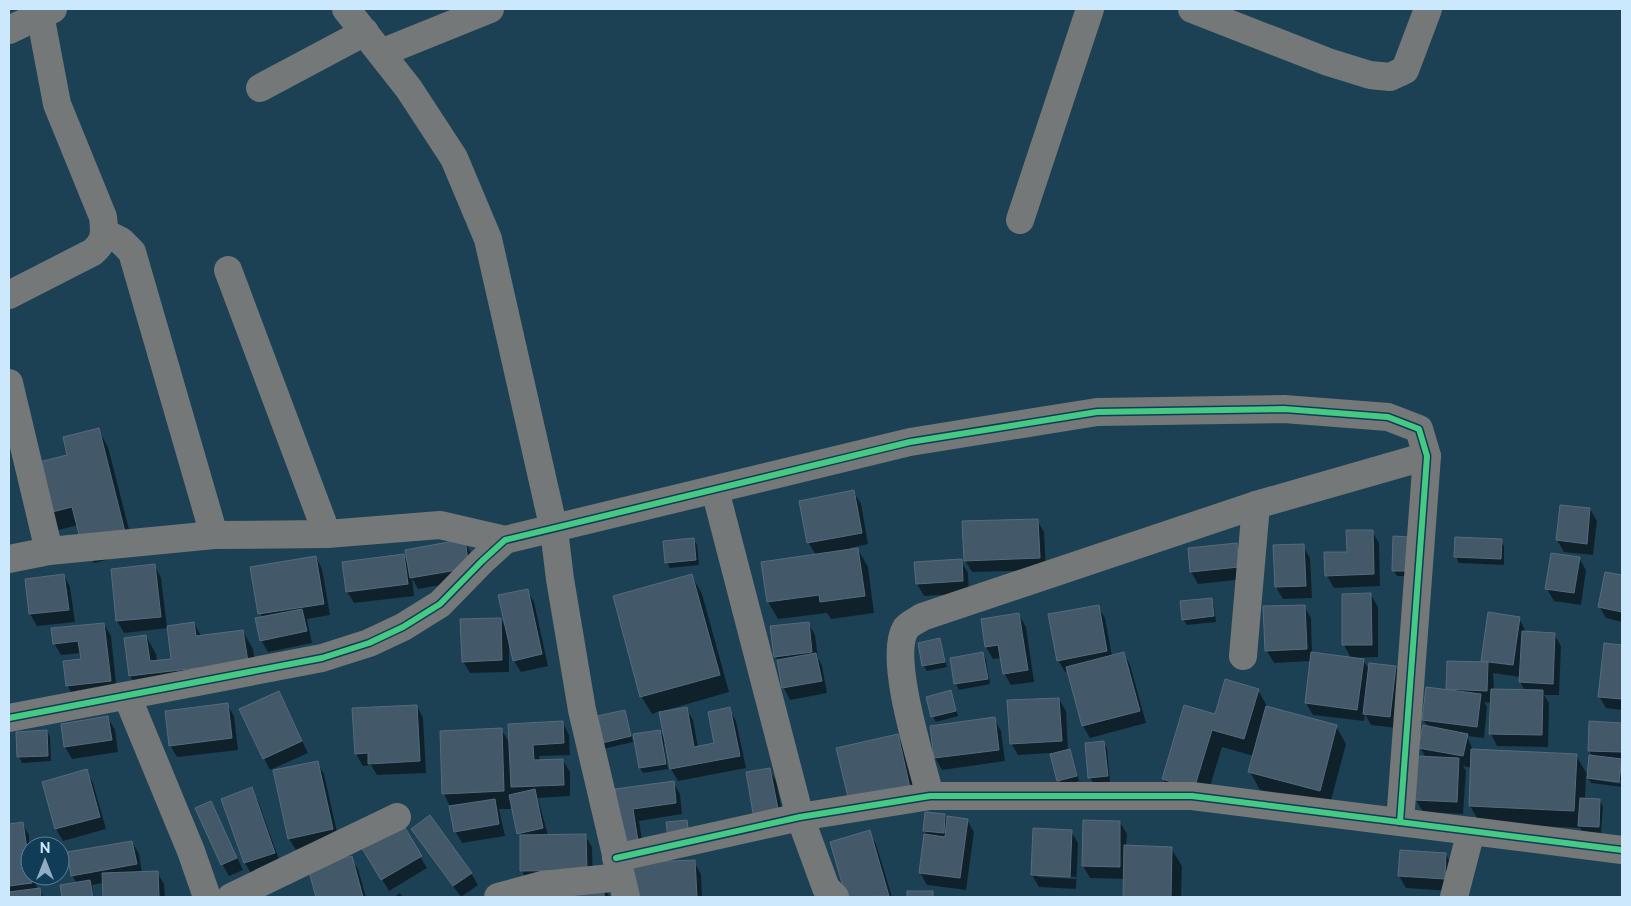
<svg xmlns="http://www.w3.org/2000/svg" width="1631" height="906" font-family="Raleway,sans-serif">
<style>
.shadow{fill:#0007;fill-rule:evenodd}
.building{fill:#43596a;stroke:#556b7d}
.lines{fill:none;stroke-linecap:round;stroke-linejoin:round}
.street{stroke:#747879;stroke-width:28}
.cycleway-casing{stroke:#103c57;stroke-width:9}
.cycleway{stroke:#46c982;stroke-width:6}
</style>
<rect width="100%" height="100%" fill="#1d4154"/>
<!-- shadow -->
<g class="shadow">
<polygon points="98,429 108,447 135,553 94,563 83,546 78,525 59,530 49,513 69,456"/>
<polygon points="854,492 861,504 868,544 850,548 850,550 858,549 868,567 874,613 831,619 827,613 778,619 768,602 816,555 808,542"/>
<polygon points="1590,509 1597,521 1593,555 1564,552 1557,540"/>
<polygon points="1037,520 1044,532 1046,570 972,572 965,560"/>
<polygon points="1372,531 1379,543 1380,586 1334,588 1327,576"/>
<polygon points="1394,538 1411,576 1397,576 1393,570"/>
<polygon points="1456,539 1501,541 1504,546 1504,565 1459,563 1456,557"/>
<polygon points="694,540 697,545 699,565 670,568 667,562"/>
<polygon points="464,541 471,553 475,579 418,589 412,578 414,596 354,603 347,592 404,556 409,565"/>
<polygon points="1236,544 1243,556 1245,579 1198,584 1191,572"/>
<polygon points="1303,546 1310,558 1312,598 1283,599 1276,587"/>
<polygon points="316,557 322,569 330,615 307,619 312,643 268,652 261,640 262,618 252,568"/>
<polygon points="1579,558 1586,570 1581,605 1554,601 1547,589"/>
<polygon points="961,561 968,573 969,593 924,596 917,584"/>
<polygon points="155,566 161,578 167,627 194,623 201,636 243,631 253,649 257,679 140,693 130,676 146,636 156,654 157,661 173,660 168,628 124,633 117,621"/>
<polygon points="1606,573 1622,576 1622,622 1606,618 1599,606"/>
<polygon points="64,575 70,587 75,622 37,626 30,614 26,580"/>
<polygon points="692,576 702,594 729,692 663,711 663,713 686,708 693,720 698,747 715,744 729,709 736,721 746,768 678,781 671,769 666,744 664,744 668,769 643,773 640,768 660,731 666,741 660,711 652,714 641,696"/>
<polygon points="527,590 534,602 548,666 521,672 514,661 509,640 509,672 470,673 463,661 501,619 505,627"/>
<polygon points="1343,595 1371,595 1378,607 1378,657 1351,658 1344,645"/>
<polygon points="1211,599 1214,605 1216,622 1187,625 1183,619"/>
<polygon points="1098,606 1105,618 1112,656 1124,653 1130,665 1146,723 1090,738 1083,726 1068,671 1065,672 1058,660"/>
<polygon points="1304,606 1311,618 1312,654 1363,660 1370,671 1396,667 1403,679 1397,728 1371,725 1365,714 1364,721 1313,715 1306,703 1311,661 1274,663 1267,651 1265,607"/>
<polygon points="1019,615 1026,627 1034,682 1011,685 1004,673 1001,658 993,659 986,647 982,620"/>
<path d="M1519 618 1526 632 1554 634 1561 646 1559 695H1544L1549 703 1548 747 1497 746 1491 734 1492 703 1484 702 1487 707 1484 738 1467 736 1473 750 1576 755 1588 776 1593 757 1589 751 1591 723 1622 724V781L1590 777V779L1622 784V787L1591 783 1586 775 1585 799 1599 800 1603 806 1601 833 1582 831 1580 828 1480 823 1470 806 1472 768 1463 766 1466 771 1463 814 1423 812 1416 800 1426 758 1420 747 1428 727 1423 720 1447 691 1448 662 1484 664 1482 660ZM1493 673 1520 677V682L1525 691 1494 690Z"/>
<polygon points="808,623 815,635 818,658 822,666 827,693 790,700 784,688 779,663 775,656"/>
<polygon points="104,624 111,636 117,693 74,697 67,685 82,660 81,653 61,655 54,643"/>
<polygon points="939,640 947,667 927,671 923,665"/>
<polygon points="1605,644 1622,646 1622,710 1606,708 1599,696"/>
<polygon points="982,653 986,659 990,684 959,690 956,684 951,659"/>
<polygon points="1258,690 1268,708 1336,726 1346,744 1329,808 1260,790 1250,772 1254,756 1222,747 1204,806 1174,797 1163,779 1216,715"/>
<polygon points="950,691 958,716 936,722 932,716"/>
<polygon points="278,692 308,753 270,770 264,758"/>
<polygon points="1059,699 1066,711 1068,751 1072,756 1079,781 1062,786 1051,753 1018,755 1011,743"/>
<polygon points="227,704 234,716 238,750 177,757 170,745"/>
<polygon points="417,706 423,718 426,773 377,775 371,765 363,766 356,754 354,709"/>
<polygon points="625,711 633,742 603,749 599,743"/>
<polygon points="108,718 115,730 118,752 72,759 65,747"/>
<polygon points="994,719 1001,731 1005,761 942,770 935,758 931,727"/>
<polygon points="563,723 569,735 570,755 539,756 540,761 563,760 570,772 570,796 538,798 548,836 585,835 592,847 593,881 528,883 522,871 521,838 513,809 499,809 505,836 462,843 455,831 450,806 444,794 441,732 501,729 510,744"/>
<polygon points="47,731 50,737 51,761 22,763 19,757 17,733"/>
<polygon points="897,735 904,747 917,804 858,817"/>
<polygon points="1103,742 1107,748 1110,782 1093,783 1090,777"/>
<polygon points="317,762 324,774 339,841 296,850 289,839"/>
<polygon points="769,769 776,781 785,826 762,830"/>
<polygon points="86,771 93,783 106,829 63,841 56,829 43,783"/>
<polygon points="673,782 680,794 682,814 639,821 644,853 624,843 616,790"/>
<polygon points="251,789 258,801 281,865 252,875 245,863 223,799"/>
<polygon points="211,803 243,870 229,876 222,864"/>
<polygon points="945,815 948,821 967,820 974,832 966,890 927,885 920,873 927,835 924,831"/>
<polygon points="1120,822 1127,834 1126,847 1171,848 1182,866 1181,897 1124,897 1125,879 1090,878 1083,866"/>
<polygon points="22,823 29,835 30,876 35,876 37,889 39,889 44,897 9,897 9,825"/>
<polygon points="400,823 427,868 389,891 362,845"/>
<path d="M1071 831 1078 843 1076 889 1039 887 1032 875ZM1038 874 1076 877V879L1038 877Z"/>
<polygon points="869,832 876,844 892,897 847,897"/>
<polygon points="420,841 471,873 478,885 461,897"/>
<polygon points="132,842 139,854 142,873 157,872 164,884 165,897 104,897 103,883 92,885 94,897 63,897 61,886 77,884 72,875"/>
<polygon points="1401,852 1446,854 1452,866 1451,891 1406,888 1399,876"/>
<polygon points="351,858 358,869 366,897 318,897 310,869"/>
<polygon points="694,862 701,874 702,897 631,897"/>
<polygon points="603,886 610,897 554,897"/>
<polygon points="400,893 403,897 394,897"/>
</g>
<!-- building -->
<g class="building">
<polygon points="99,428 126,536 82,546 72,507 48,513 35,463 67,455 63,437"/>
<polygon points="854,490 862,533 807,543 799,501"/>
<polygon points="1560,505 1590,508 1587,544 1556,540"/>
<polygon points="1038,519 1040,558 964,561 962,521"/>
<polygon points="1346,530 1373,530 1374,574 1325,576 1324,552 1347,552"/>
<polygon points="1393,536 1410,537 1409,571 1392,571"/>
<polygon points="1455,537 1502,539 1501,559 1454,557"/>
<polygon points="694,538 696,560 665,563 663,541"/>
<polygon points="465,539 469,568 410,578 405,550"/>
<polygon points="1237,543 1239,567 1190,572 1188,548"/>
<polygon points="1304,544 1306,586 1275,587 1273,545"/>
<polygon points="858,548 865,596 820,602 819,595 767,602 761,562"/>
<polygon points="1551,553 1580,557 1574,593 1545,589"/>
<polygon points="404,554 408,584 346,592 342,562"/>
<polygon points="316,556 324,604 258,614 250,567"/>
<polygon points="962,559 963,581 916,584 914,562"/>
<polygon points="155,564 161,617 116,621 111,569"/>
<polygon points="1605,572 1622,575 1622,612 1598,607"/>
<polygon points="64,574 69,610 29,614 25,579"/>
<polygon points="692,574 720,675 640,697 613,596"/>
<polygon points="528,589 542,654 513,661 498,595"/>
<polygon points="1371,593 1372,645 1342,645 1342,594"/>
<polygon points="1212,598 1214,616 1182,620 1180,601"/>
<polygon points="1099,605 1107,651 1057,661 1048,614"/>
<polygon points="1305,605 1307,649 1265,651 1263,606"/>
<polygon points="302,609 307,631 260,641 255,618"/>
<polygon points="1488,612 1520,617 1513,665 1481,661"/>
<polygon points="1019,613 1028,670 1003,674 998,645 985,647 981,619"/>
<polygon points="501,618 502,660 462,662 460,619"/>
<polygon points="194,622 196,636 243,630 248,662 129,676 124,638 146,635 150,661 171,659 167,626"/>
<polygon points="809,622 812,652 774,657 770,626"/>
<polygon points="104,623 111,681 66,686 63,661 81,659 78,641 53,644 51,628"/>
<polygon points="1522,631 1555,633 1553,684 1519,682"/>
<polygon points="940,638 945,662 922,666 918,643"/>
<polygon points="1604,643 1622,645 1622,699 1598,697"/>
<polygon points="983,652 988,679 954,684 950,658"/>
<polygon points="1124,652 1140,711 1082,726 1066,667"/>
<polygon points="1311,652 1364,659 1357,710 1305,703"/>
<polygon points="816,653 822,681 782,688 777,660"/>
<polygon points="1447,661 1488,662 1487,691 1446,689"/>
<polygon points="1369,663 1396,666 1390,717 1363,714"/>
<polygon points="1225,679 1259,689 1244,739 1212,730 1194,789 1162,779 1184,705 1215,714"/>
<polygon points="1426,687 1481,694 1477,727 1422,720"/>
<polygon points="1491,689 1543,690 1542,735 1489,734"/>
<polygon points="951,690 956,711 931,717 926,697"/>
<polygon points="279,691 302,741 263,759 239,709"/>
<polygon points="1059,698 1062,741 1010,744 1007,700"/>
<polygon points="228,703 232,738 169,746 165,711"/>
<polygon points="417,705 420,761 368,764 368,753 355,754 352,708"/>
<polygon points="1266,706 1337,725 1320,791 1248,772"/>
<polygon points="687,707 694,747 714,743 708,712 730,707 740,756 670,769 659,712"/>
<polygon points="625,710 631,736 598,744 592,717"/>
<polygon points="108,716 112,740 64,747 61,724"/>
<polygon points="995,717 999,750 934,758 930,726"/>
<polygon points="563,721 564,743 533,745 534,760 563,759 564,785 511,787 508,724"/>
<polygon points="1589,721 1622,723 1622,752 1588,751"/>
<polygon points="1423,725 1468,734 1463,756 1418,748"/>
<polygon points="502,728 504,791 442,794 440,731"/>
<polygon points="47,730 48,756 17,757 16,732"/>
<polygon points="660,730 666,764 639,768 633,734"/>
<polygon points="898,734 911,792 850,805 836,748"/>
<polygon points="1104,741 1108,776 1088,778 1085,743"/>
<polygon points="1070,749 1077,776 1057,781 1050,754"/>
<polygon points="1471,749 1577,754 1574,811 1469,806"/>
<polygon points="1589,755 1622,759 1619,782 1587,778"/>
<polygon points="1416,756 1459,758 1457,802 1414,800"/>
<polygon points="318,761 333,829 288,839 273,770"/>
<polygon points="770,768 779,814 754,819 746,772"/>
<polygon points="87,769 100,817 55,829 42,782"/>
<polygon points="674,781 676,803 633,809 638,841 623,843 615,789"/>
<polygon points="252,787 275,853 244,863 221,799"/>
<polygon points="535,789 543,828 517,834 509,795"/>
<polygon points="1580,798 1600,799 1599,827 1578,826"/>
<polygon points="495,799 499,824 454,832 449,806"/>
<polygon points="211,801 237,858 221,865 195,808"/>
<polygon points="925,812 945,814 944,833 923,831"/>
<polygon points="430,815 472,873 453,886 411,829"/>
<polygon points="947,816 968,819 960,878 919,873 924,834 945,837"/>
<polygon points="687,820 689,837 668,839 666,822"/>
<polygon points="1083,820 1120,821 1120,867 1082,866"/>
<polygon points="401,821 422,856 381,880 360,845"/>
<polygon points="23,822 32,883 9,886 9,824"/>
<polygon points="1033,828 1072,830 1070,877 1031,875"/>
<polygon points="870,830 889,896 846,897 830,842"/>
<polygon points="586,834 587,870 520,871 520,835"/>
<polygon points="132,841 137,864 71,876 67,852"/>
<polygon points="1124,845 1172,847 1171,897 1123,897"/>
<polygon points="1400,850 1446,853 1445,879 1398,876"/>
<polygon points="352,856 363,897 316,897 308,868"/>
<polygon points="695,860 697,897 630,897 629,863"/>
<polygon points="158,871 159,897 103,897 102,873"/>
<polygon points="90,880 93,897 62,897 60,885"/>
<polygon points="604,885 604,897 553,897"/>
<polygon points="40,888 41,897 9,897 9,892"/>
<rect x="907" y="891" width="26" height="6"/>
</g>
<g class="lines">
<!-- street -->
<g class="street">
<polyline points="346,9 409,89 454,158 488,239 554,530 560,579 582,710 626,897"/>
<polyline points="1192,9 1328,62 1370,75 1390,77 1405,70 1428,9"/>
<polyline points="9,30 53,9"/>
<polyline points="381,53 490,9"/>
<polyline points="260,88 365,32"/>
<polyline points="1020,220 1090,9"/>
<polyline points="105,233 121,241 132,252 214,535"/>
<polyline points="228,270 327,534"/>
<path d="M9 295 93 252C105 241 105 234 103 217L57 104 39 9"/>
<polyline points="9,383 49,551"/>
<polyline points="715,490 800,817 826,888 835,897"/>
<polyline points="9,559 49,551 214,535 327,534 440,525 505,540"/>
<polyline points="1243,656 1256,505"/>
<polyline points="127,696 191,851 207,897"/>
<polyline points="9,718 322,658 369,643 403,627 440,604 482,561 505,540 910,442 1097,412 1284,409 1388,417 1419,429 1427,456 1400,822"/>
<path d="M930 796C922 762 887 657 906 628 909 624 918 620 922 617L1256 505 1427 456"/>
<polyline points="616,858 800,817 930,796 1192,796 1622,850"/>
<polyline points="231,897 397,817"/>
<polyline points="498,897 542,885 621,877"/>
<polyline points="1454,897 1471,831"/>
</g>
<!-- cycleway casing -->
<g class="cycleway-casing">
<g id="cycleway">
<polyline points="9,718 322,658 369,643 403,627 440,604 482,561 505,540 910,442 1097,412 1284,409 1388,417 1419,429 1427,456 1400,822"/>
<polyline points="616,858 800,817 930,796 1192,796 1622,850"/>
</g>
</g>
<!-- cycleway -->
<use href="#cycleway" class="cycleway"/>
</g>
<!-- border -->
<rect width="1631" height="906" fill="none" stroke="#cce8fd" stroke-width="20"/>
<!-- north arrow -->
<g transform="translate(45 861)"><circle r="24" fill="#103c57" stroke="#5b8199"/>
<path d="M0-4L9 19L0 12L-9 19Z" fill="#8faec2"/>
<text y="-8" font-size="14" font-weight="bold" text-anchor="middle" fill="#cce8fd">N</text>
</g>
</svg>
